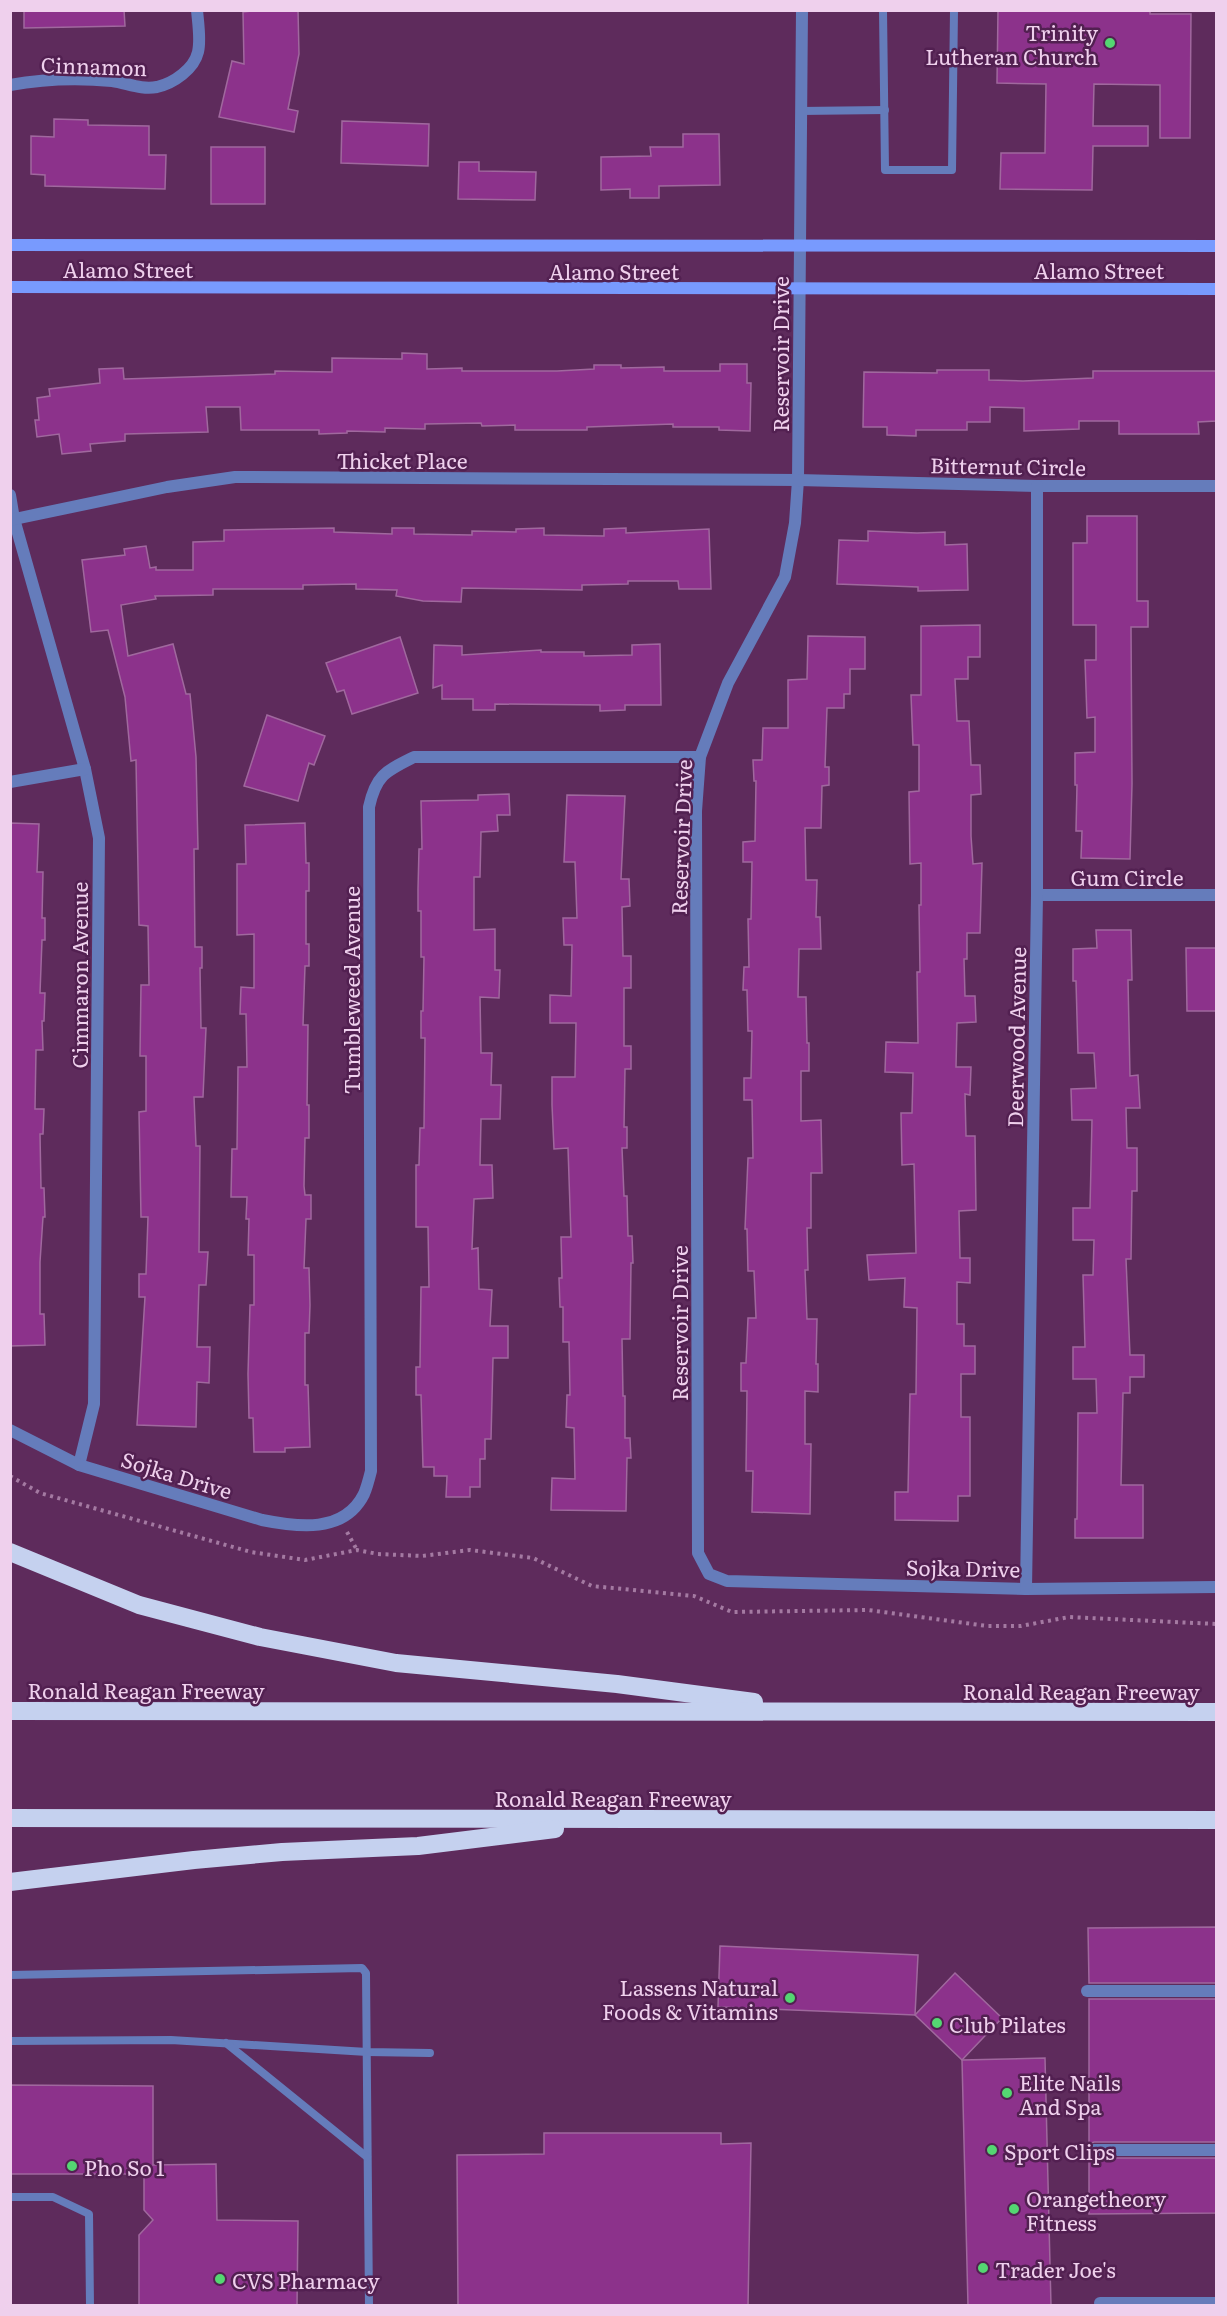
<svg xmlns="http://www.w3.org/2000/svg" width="1227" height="2316" font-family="Literata,serif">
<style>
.building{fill:#8c328b;stroke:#a0689e;stroke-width:1.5}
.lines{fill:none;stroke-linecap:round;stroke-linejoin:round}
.path{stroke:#a47aa2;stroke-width:4;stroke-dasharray:3 4.5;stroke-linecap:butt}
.service{stroke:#657cbb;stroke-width:8}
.minor{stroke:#657cbb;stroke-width:12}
.secondary{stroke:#789afe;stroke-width:12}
.motorway{stroke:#c5d1ef;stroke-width:18}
.poi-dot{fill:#54d672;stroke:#522051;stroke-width:2}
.labels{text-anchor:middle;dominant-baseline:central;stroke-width:5;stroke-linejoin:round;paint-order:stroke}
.poi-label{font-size:21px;fill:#efd0ed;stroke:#522051;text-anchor:start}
.street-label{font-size:21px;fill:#efd0ed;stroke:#522051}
</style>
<rect width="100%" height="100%" fill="#5e2b5c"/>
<!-- building -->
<g class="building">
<polygon points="24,10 124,10 125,26 24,28"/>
<polygon points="261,10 298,10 299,54 288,109 298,111 294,132 219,117 232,61 244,64 243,12"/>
<polygon points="998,10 1150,10 1150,14 1191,14 1190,138 1160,138 1160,85 1094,84 1093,126 1148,126 1148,146 1093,146 1092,190 1000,189 1001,153 1045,153 1046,84 997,83"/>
<polygon points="54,119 88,120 88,125 149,126 149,155 166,155 165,189 45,186 45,175 31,174 31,136 54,137"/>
<polygon points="342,121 429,124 428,166 341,163"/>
<polygon points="683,134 719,134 720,185 659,186 659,198 630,198 630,189 601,190 601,157 651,156 650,147 683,147"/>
<rect x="211" y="147" width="54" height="57"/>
<polygon points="459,162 479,162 479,171 536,172 535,200 458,199"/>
<polygon points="402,353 427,354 427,369 462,368 462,371 557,371 594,369 594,365 621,365 621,368 664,367 664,371 720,371 720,364 747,364 747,383 751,383 750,431 719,430 719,427 673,427 673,424 587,427 587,430 515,430 515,425 482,426 481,423 425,424 425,429 385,428 385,432 347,431 347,433 319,434 319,430 241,430 240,407 206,407 208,432 125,434 125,441 90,444 91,451 62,454 59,434 37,437 35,420 39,420 37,398 50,396 49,389 100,383 99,369 123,368 124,379 275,374 275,371 332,372 332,358 402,359"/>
<polygon points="937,370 989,370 989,380 1023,381 1093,378 1093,371 1216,371 1216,421 1198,422 1199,434 1119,434 1119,421 1079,421 1079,429 1024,431 1024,408 990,407 990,422 967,422 967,430 916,430 916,436 887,435 887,427 863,427 864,372 937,373"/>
<polygon points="1087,516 1137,516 1137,601 1148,601 1148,627 1131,627 1132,784 1130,859 1081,858 1082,831 1076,831 1077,785 1075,785 1075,753 1095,752 1095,717 1087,718 1085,660 1096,660 1096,625 1073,625 1073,543 1087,543"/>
<polygon points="334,528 334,532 392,534 392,528 414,528 414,534 472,535 472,531 516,532 516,529 544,528 544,535 604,536 604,529 626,528 626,533 709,529 711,589 679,589 678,581 628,581 628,584 582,585 582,590 462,588 461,602 423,601 396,596 397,590 356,589 356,584 303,585 303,589 213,589 213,595 155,596 156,599 121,605 128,656 173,644 186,694 190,694 196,757 198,849 194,849 195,947 202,947 202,968 200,968 201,1028 206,1028 203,1097 194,1097 196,1146 200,1146 199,1252 208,1252 206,1285 199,1285 197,1347 210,1347 209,1383 197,1382 196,1427 137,1425 145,1297 139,1297 139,1274 146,1274 148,1217 141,1217 139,1112 146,1111 146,1056 140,1056 141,985 149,985 148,926 139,925 136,760 131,761 125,697 108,630 91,632 82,560 125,555 124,549 146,546 150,568 156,567 156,570 193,570 193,542 224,541 224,530"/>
<polygon points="868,531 917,533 945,532 945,545 967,544 968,590 918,591 918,587 837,584 839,540 868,541"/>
<polygon points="980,625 980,657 968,657 968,679 955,679 957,721 969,721 971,765 980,765 981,794 971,795 971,836 973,864 982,863 980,933 967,933 967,959 964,959 965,996 975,996 976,1022 957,1023 956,1067 971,1067 970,1095 965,1094 966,1136 975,1136 976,1210 959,1211 960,1258 970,1258 970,1283 957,1282 957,1324 964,1324 964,1346 975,1346 975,1374 961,1374 961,1417 970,1417 970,1496 958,1496 958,1521 895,1520 895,1492 908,1492 910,1394 916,1394 917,1308 904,1307 905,1278 869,1280 867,1255 916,1253 914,1164 902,1165 901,1113 912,1113 913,1073 885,1072 886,1042 918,1043 917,972 920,972 919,905 921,905 921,863 910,864 909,792 919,791 919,745 913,745 911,695 921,695 921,626"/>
<polygon points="808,636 865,637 865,669 850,669 850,694 844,694 844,708 827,708 825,767 829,767 829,785 822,786 821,828 805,828 806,880 817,880 816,917 820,917 821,949 799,949 798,997 806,997 807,1043 809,1043 809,1071 801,1071 801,1121 821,1120 822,1173 811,1173 811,1228 807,1228 808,1270 805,1270 807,1319 817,1319 816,1364 818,1364 818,1392 805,1391 805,1444 811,1444 810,1514 752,1512 753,1471 746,1471 747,1391 741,1391 741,1363 746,1363 748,1318 756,1318 754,1271 748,1271 747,1229 745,1229 748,1158 753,1158 752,1100 744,1100 744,1078 751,1078 752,1031 748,1031 747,990 743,990 744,967 749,967 748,919 751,919 752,862 743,862 743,842 755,841 756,781 754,781 753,760 762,760 763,728 788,728 788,680 807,679"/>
<polygon points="400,637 418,693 352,714 344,690 337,692 326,663"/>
<polygon points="660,644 661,705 625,705 625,710 600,711 600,705 495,704 495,710 473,710 473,699 442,699 442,685 433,688 434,645 462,646 462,655 541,650 541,652 584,652 584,656 632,655 632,645"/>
<polygon points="267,715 325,736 314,765 309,763 298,801 244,786"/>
<polygon points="509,794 510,815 497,815 498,831 481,832 480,877 474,877 474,930 495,929 495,970 500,970 499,998 480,997 481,1053 492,1053 491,1085 501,1085 500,1119 481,1119 480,1165 492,1165 493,1198 474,1199 472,1249 478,1248 479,1289 492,1290 490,1326 508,1326 508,1358 493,1358 491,1439 485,1439 485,1459 480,1459 480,1487 470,1487 470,1497 446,1497 447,1476 434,1476 434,1467 423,1467 421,1395 416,1395 416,1367 420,1367 421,1287 429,1287 428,1227 416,1227 416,1165 419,1165 420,1128 424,1128 425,1038 421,1038 421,1011 423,1011 424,957 421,957 421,911 418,911 418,889 419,849 422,849 421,801 478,800 478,795"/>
<polygon points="567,795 625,796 621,879 629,879 630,906 622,907 623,956 631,956 631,988 624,988 624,1046 631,1046 631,1069 625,1069 624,1127 627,1127 627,1148 622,1148 624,1196 627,1196 628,1236 632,1236 633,1263 631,1263 630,1339 622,1339 623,1396 625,1396 625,1438 630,1438 631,1458 627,1458 626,1511 551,1510 552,1478 575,1479 574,1428 566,1427 567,1395 570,1395 569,1342 563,1342 563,1307 560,1307 559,1278 562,1278 561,1237 571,1237 568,1148 554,1149 552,1105 552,1077 575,1077 576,1023 550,1023 550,995 571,996 572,945 564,945 563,918 577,918 575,862 564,862"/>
<polygon points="10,823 39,824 37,872 43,872 42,918 45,918 45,940 42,940 40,993 45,993 44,1021 42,1021 43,1050 36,1050 35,1109 44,1109 43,1134 40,1134 41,1188 44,1188 45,1217 43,1217 40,1262 40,1314 44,1314 45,1345 10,1346"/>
<polygon points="305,823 306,863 309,863 309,891 306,891 306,944 309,944 309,966 305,966 303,1025 308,1025 307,1105 309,1105 309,1138 305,1138 304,1186 305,1195 311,1195 311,1219 306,1219 304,1268 309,1268 310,1305 309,1333 305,1333 305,1385 308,1385 310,1447 285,1448 285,1452 254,1452 253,1418 249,1418 248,1374 250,1305 254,1305 254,1255 248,1255 249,1219 246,1219 247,1197 231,1197 232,1149 237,1149 238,1067 247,1067 246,1014 240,1014 241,987 254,988 254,934 237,935 237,864 246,864 245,825"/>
<polygon points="1096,930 1131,930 1132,980 1128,980 1130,1076 1138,1075 1140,1108 1126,1108 1127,1148 1137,1148 1137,1191 1132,1191 1131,1259 1126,1259 1130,1355 1144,1355 1144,1377 1130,1377 1130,1393 1123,1393 1121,1485 1143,1485 1143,1538 1075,1538 1075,1519 1077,1519 1078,1413 1097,1413 1096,1379 1073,1379 1073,1347 1085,1347 1083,1275 1093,1275 1094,1240 1073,1240 1073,1208 1090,1208 1092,1120 1072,1120 1071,1089 1096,1088 1094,1053 1078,1053 1076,981 1073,981 1073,949 1097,948"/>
<polygon points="1186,948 1216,948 1216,1011 1187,1011"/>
<polygon points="1216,1927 1216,1983 1089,1983 1088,1928"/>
<polygon points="720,1946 918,1955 915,2015 718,2007"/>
<polygon points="955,1973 1002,2018 962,2060 915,2015"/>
<polygon points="1089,1999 1216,1999 1216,2142 1094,2142 1089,2144"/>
<polygon points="1045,2058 1051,2306 968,2306 962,2060"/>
<polygon points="10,2085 153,2086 153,2165 216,2164 217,2220 298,2221 297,2306 139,2306 139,2235 153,2220 144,2210 144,2174 10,2174"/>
<polygon points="544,2133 721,2133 721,2144 751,2143 748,2306 458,2306 457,2155 544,2154"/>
<polygon points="1089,2156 1094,2158 1216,2158 1216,2213 1089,2214"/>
</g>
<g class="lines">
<!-- path -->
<g class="path">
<polyline points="10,1476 40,1493 251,1552 305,1560 357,1550 378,1554 422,1556 470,1550 533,1558 592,1586 694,1596 732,1612 868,1610 987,1626 1021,1626 1069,1617 1216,1624"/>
<polyline points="347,1532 357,1550"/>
</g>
<!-- service -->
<g class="service">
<polyline points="883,10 885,170 952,170 954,10"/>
<polyline points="800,111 885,110"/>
<polyline points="10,1975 362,1968 366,1973 369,2306"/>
<polyline points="10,2041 171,2040 367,2052 430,2053"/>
<polyline points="226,2043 367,2157"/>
<polyline points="10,2197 53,2197 89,2214 90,2306"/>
</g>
<!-- minor -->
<g class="minor">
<polyline points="802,10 798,480 795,523 785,577 728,683 700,757 696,811 698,1553 709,1574 727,1581 1026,1589 1216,1587"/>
<path d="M10 85C43 79 79 78 112 81 127 83 141 90 157 87 174 83 194 69 198 52 201 40 198 23 197 10"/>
<polyline points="10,495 14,519 85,769 99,838 94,1404 79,1465"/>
<polyline points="10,520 167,487 235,477 798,480 1037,486 1216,486"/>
<polyline points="10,782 85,769"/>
<polyline points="1037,895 1216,895"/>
<path d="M10 1430 79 1465 262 1520C297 1527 344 1534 364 1494 367 1487 369 1479 371 1471L369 807C376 775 386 771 414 757H700"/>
<polyline points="1026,1589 1037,895 1037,486"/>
<polyline points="1087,1991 1216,1991"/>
<polyline points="1094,2150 1216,2150"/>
<polyline points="1100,2303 1216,2303"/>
</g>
<!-- secondary -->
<g class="secondary">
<polyline points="10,245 1216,246"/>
<polyline points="10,287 1216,289"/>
</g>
<!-- motorway -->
<g class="motorway">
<polyline points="10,1552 139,1605 260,1637 396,1663 617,1684 754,1702"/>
<polyline points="10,1711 1216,1712"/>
<polyline points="10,1818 1216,1820"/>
<polyline points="10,1882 194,1860 282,1852 418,1846 555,1829"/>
</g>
</g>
<!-- markers -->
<g class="poi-dot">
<circle cx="1110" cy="43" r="6"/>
<circle cx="790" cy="1998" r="6"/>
<circle cx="937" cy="2023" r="6"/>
<circle cx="1007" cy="2093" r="6"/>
<circle cx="992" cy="2150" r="6"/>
<circle cx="72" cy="2166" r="6"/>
<circle cx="1014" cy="2209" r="6"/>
<circle cx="983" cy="2268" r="6"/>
<circle cx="220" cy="2279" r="6"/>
</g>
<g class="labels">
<!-- poi labels -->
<g class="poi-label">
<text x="1098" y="31" text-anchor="end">Trinity<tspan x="1098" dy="24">Lutheran Church</tspan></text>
<text x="778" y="1986" text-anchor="end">Lassens Natural<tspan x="778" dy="24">Foods &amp; Vitamins</tspan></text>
<text x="949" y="2023">Club Pilates</text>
<text x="1019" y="2081">Elite Nails<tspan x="1019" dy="24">And Spa</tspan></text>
<text x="1004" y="2150">Sport Clips</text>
<text x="84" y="2166">Pho So 1</text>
<text x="1026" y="2197">Orangetheory<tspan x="1026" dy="24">Fitness</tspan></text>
<text x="995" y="2268">Trader Joe's</text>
<text x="232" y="2279">CVS Pharmacy</text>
</g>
<!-- street labels -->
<g class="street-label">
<text transform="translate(94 65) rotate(2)">Cinnamon</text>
<text x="128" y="268">Alamo Street</text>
<text x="1099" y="269">Alamo Street</text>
<text x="614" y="270">Alamo Street</text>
<text transform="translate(779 354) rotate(-90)">Reservoir Drive</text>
<text x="402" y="459">Thicket Place</text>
<text transform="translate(1008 465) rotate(1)">Bitternut Circle</text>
<text transform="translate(680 837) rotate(-88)">Reservoir Drive</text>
<text x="1127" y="876">Gum Circle</text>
<text transform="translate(78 975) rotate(-90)">Cimmaron Avenue</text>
<text transform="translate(350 990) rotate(-90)">Tumbleweed Avenue</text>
<text transform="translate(1015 1037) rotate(-89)">Deerwood Avenue</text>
<text transform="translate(678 1323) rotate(-90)">Reservoir Drive</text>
<text transform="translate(177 1474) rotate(17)">Sojka Drive</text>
<text transform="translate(963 1567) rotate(1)">Sojka Drive</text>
<text x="146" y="1689">Ronald Reagan Freeway</text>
<text x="1081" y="1690">Ronald Reagan Freeway</text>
<text x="613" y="1797">Ronald Reagan Freeway</text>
</g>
</g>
<!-- border -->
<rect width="1227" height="2316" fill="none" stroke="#efd0ed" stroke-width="24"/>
</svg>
